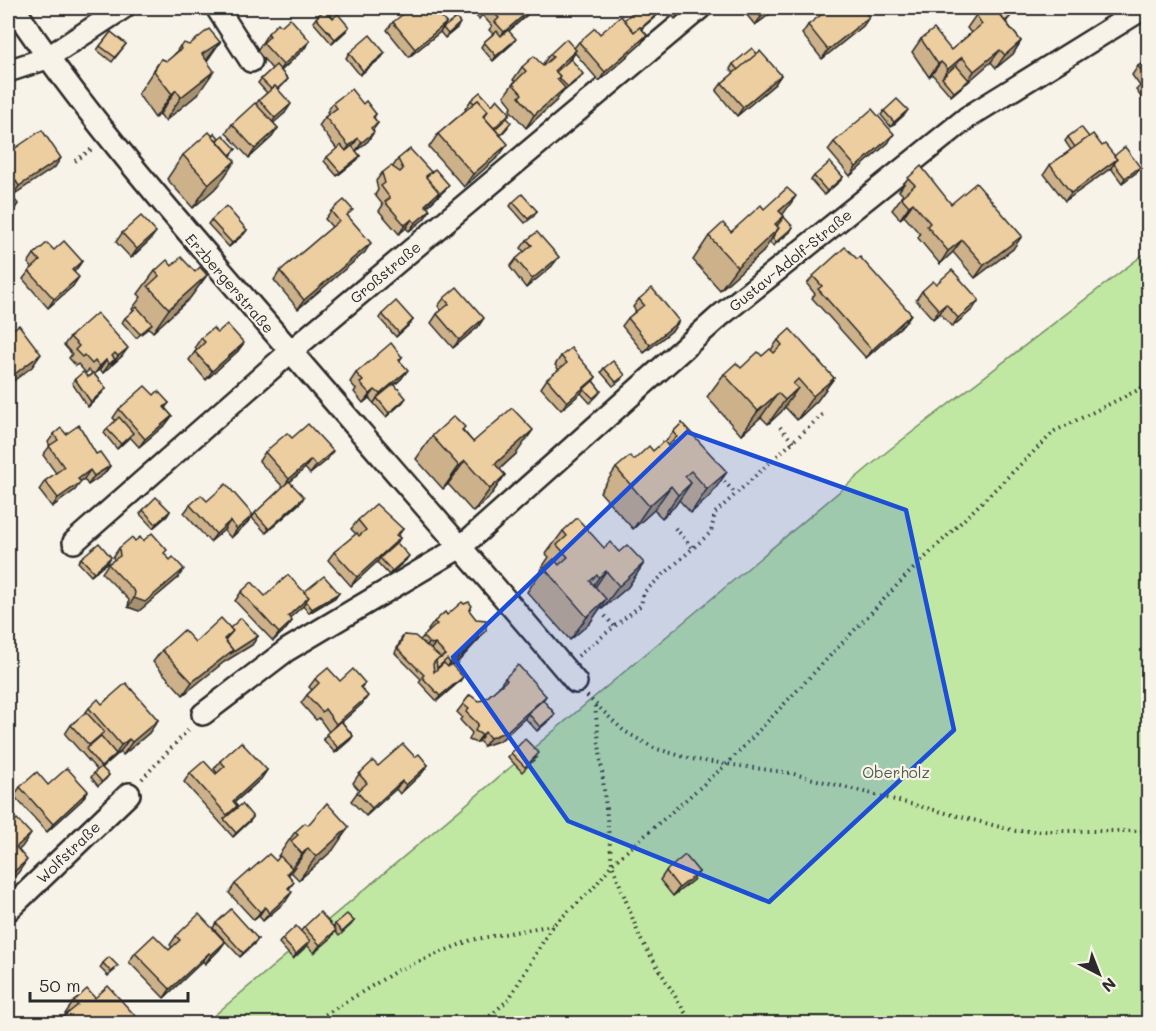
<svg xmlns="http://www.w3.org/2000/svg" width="1156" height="1031" font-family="Mali,sans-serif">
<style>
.green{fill:#c0e8a3;stroke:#768a67;stroke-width:1.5}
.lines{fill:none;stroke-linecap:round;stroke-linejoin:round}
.minor-casing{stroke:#2b2b2b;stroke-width:26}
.path{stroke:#2b2b2b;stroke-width:4;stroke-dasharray:1.5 4.5;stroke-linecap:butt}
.minor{stroke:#f7f3e8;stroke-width:21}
.wall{fill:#ccb18a;stroke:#2b2b2b;stroke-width:1.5}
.shaded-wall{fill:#a69070;stroke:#2b2b2b;stroke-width:1.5}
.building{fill:#edcea0;stroke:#2b2b2b;stroke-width:1.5}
.marked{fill:#1d4ed8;fill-opacity:0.2;stroke:#1d4ed8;stroke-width:4.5;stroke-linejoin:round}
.labels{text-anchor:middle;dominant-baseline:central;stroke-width:4.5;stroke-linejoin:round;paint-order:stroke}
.street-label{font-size:15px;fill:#2b2b2b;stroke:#f7f3e8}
.park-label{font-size:15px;fill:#505a49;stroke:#f7f3e8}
</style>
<rect width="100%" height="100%" fill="#f7f3e8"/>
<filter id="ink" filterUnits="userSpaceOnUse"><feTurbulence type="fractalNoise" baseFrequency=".0167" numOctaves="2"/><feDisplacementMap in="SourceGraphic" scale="12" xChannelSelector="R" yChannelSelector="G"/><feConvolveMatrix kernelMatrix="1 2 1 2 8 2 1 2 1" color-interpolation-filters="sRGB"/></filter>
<g filter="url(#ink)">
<!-- green -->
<polygon class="green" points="1148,251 1148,1023 204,1024 889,450"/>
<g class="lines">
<!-- minor casing -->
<g class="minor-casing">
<g id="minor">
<path d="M14 8C78 104 154 193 230 281 345 415 462 547 576 682"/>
<polyline points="217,8 251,61"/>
<polyline points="8,71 47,58 123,8"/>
<polyline points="74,542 290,352 700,8"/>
<polyline points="203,714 287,650 462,546 721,315 968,117 1144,8"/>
<polyline points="8,910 129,794"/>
</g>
</g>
<!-- path -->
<g class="path">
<polyline points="75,161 92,149"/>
<polyline points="780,427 793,442"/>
<polyline points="720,477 736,494"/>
<polyline points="675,528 693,548"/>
<polyline points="605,616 615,627"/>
<polyline points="578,656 641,605 644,592 711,532 715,513 823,414"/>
<polyline points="587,696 624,731 654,748 691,759 790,773 1016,831 1148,831"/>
<polyline points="595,706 612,864 640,938 692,1024"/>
<polyline points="142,779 190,728"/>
<polyline points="310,1024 398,970 471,940 553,925"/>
<polyline points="481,1024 509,999 553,925 592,890 612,864 728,763 906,576 1055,431 1148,385"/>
</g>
<!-- minor -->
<use href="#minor" class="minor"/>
</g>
<!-- wall -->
<g class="wall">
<polygon points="322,8 346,8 340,13 335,8 329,14 346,31 332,44 313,22 316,18 324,10"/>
<polygon points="474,8 532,8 527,15 509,31 513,43 493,61 481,47 484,42 493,34 489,30 492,26 482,15 479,19 471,11"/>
<polygon points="664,8 662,11 641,29 647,35 641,44 599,81 575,53 571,59 580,78 564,91 563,90 556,101 526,128 510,110 512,106 504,96 515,81 513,80 522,67 542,65 550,54 574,48 579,42 600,34 624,20"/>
<polygon points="666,8 688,8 675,19"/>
<polygon points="741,8 776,8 774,11 755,25"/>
<polygon points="976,15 1010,17 1006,22 1021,41 1013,54 996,68 991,62 951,96 932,74 929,77 912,52 921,39 951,50 971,33 967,28"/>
<polygon points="869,17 863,26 822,59 802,34 808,25"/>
<polygon points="393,22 446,23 440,32 409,57 387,30"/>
<polygon points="281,26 310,41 304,49 281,71 288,79 285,83 278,90 285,113 273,123 278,128 272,137 249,158 226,133 232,124 256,104 259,100 267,93 258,83 261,79 272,69 257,51 268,33"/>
<polygon points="443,28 457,28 445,38 440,32"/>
<polygon points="111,32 126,44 112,62 97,50"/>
<polygon points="220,42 207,61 198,94 165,121 160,114 155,118 138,94 161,59 167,61 174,55 180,46"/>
<polygon points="349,53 385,53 381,58 360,75 346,58"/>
<polygon points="757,54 781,75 775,84 737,116 716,91 722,83 734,73 730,69 733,64"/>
<polygon points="1149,59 1149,104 1147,105 1136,90 1140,86 1132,75 1138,66"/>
<polygon points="471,100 492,105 510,113 507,118 508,127 501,135 499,156 464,187 429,147 438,134 466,110 465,109"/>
<polygon points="333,103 363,104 376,114 374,118 378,123 373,130 368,141 356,151 360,156 357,160 337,176 324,161 327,157 337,149 319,126 325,117 329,114 327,112"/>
<polygon points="884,111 905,114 891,127 881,115"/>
<polygon points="212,136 219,138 236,149 231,156 219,185 193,208 167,179 183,155"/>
<polygon points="1068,137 1089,137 1137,172 1122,183 1111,168 1065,201 1044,174 1050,165 1071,150 1065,141"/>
<polygon points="834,142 888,143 850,176 828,150"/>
<polygon points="8,144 14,149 55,167 13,195 10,189 8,191"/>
<polygon points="398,159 431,172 428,176 449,185 446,189 427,207 430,210 424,219 409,231 406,228 399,234 379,211 383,205 375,195 378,190 376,181 382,173 392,168"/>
<polygon points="814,176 843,177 840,181 824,195 811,180"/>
<polygon points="908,178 951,204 1013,249 975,278 953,252 940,264 918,238 920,234 904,216 900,219 892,210 903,195 899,191"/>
<polygon points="513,202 537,211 534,216 525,223 510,206"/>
<polygon points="764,209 783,215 790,232 773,246 769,242 763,252 720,290 693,260 709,236 731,232"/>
<polygon points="331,211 348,216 365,252 298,309 274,280 280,271 332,227 325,219"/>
<polygon points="211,220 247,230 244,234 229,247 208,224"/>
<polygon points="122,233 150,240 131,258 116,242"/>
<polygon points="527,240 552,266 526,288 510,267 516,259 524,252 521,248"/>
<polygon points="54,250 82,261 74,272 73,286 48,308 23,279 29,271 32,268 28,263 34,254"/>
<polygon points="857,259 911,314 905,323 866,358 812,298 815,294 807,284 813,276"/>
<polygon points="172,266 207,275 190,298 153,332 149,328 136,338 122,322 125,318 133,311 132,309 141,297 138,294 155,271"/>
<polygon points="936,284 973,309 952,327 940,313 933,319 916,300 922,291"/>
<polygon points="444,298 478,327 453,348 431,323 437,314 441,310 438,306"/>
<polygon points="639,299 679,321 673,330 644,353 622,326 628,318 636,311 633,307"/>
<polygon points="382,314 413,320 410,324 396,337 379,318"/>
<polygon points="70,337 122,356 112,365 111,364 103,373 100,369 94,374 106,388 103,392 88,407 72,383 75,379 88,377 92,373 89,370 86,373 78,364 76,366 69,358 72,354 64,345"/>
<polygon points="201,338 238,351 206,380 189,360 197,349 195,347"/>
<polygon points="778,340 834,378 817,401 797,420 785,407 781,412 768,424 761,417 741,435 707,397 724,374 741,368 762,356 771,350"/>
<polygon points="561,356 596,377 593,381 601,391 598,395 590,403 581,393 561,410 541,388 547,379 559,370 555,365"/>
<polygon points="402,357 400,360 402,378 395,385 403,402 386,417 369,398 363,403 354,392 356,389 350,382 356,373"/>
<polygon points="604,368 625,375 622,379 613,386 601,372"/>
<polygon points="154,395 169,403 165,408 172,416 166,424 139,447 130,437 117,449 104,433 107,429 116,421 113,418 119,409"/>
<polygon points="682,423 711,495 691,513 679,500 675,506 662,518 654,510 633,529 600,492 616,468 653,451 665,442 673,432"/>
<polygon points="463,430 473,442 516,454 500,469 505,475 488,499 473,512 448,484 443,489 416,459 432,436"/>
<polygon points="54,434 66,434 96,454 110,466 104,474 88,485 84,479 80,481 75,490 52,507 39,490 45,481 56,473 43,455 50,446 48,442"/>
<polygon points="292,438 327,460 310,474 305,468 290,482 301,502 266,533 252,518 255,513 283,487 259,461 265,452"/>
<polygon points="207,501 253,515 247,523 231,538 224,530 210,542 184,513 190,505"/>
<polygon points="143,510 170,511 167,516 153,528 140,514"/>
<polygon points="358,520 403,529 398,536 400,538 397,543 406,560 389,575 377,562 378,561 351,586 328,560 334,552 356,534 351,529"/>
<polygon points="563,531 604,548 619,552 644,563 628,587 602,609 601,607 590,623 570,640 527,592 542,570 541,569 549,557 546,554"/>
<polygon points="135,541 143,541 164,554 178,578 139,611 128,607 129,600 102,573 108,564 114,560 113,557 119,548"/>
<polygon points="81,558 108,562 91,576 78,562"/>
<polygon points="241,592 265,596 304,592 339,593 336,597 309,613 303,606 289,618 292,621 286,629 273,641 235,601"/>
<polygon points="469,610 480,638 457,663 456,661 452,665 460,681 437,701 419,682 421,679 395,653 401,639 404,635 420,640 429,631 428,630 434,622 447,615"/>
<polygon points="230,628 258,636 252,645 224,662 183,695 153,662 162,650 195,642"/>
<polygon points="505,678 546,696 543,700 555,714 552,718 537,731 525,718 501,740 484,746 479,741 476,743 469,740 472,733 460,720 462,717 457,712 470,695 478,701 484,700 499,687 499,686"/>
<polygon points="315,679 365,683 361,688 362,704 342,722 353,736 350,740 335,753 323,739 329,732 319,718 316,720 301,703 307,695 312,690 309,687"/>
<polygon points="102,704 158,720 149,733 123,755 120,752 102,768 109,775 106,779 98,786 91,777 97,770 65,734 71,725 86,712 89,708"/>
<polygon points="511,753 536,758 522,772 508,757"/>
<polygon points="415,757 428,765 422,773 400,794 396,789 366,816 351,801 359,790 353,783 359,774 378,766"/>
<polygon points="220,761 267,770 261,779 234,803 237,806 234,811 253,817 250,821 233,837 184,782 190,773 216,774 217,773 214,769"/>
<polygon points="48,785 82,800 47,832 14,796 20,787"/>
<polygon points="295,832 333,850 299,880 291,872 288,875 294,882 289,889 286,901 263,921 259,916 254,920 229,893 235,884 276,861 280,857 278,856"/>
<polygon points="666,871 699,872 693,880 673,896 660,880"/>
<polygon points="354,921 351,925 339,936 335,931 330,939 314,953 307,945 293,959 279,943 282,939 301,931 304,927 334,927 335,924"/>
<polygon points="216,923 258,939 255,943 240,957 213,928"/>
<polygon points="176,936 225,942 219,950 205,964 203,961 164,998 129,962 135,953 169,950 172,947 170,945"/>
<polygon points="103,963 115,970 108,976 100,968"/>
<polygon points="95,998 67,1015 65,1014 74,1001"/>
</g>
<!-- shaded-wall -->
<g class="shaded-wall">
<polygon points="532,8 527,15 498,40 504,32"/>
<polygon points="664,8 662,11 628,40 631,36"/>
<polygon points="684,8 688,8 675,19 681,10"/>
<polygon points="773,8 776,8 774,11 755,25 761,17"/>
<polygon points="869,17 863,26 822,59 828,50"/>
<polygon points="446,23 440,32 409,57 415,49"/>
<polygon points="460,23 457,28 445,38 448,34"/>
<polygon points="349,27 346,31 332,44 335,39"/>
<polygon points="647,35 641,44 599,81 605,72"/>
<polygon points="516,39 513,43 493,61 496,56"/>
<polygon points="310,41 304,49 277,74 283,65"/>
<polygon points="1021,41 1013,54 996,68 1005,55"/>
<polygon points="220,42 203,65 202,54"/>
<polygon points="576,50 567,63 555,74 555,70"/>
<polygon points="1000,50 991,62 966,84 974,71"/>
<polygon points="385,53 381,58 360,75 363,71"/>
<polygon points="962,57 953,70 942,78 948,69"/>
<polygon points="941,62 932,74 929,77 938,64"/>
<polygon points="214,71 198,94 165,121 181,97"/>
<polygon points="583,74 580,78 564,91 568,87"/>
<polygon points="781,75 775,84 737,116 743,107"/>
<polygon points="969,80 965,84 951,96 954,92"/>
<polygon points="565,88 556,101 526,128 534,115"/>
<polygon points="176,90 160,114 155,118 172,94"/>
<polygon points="291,104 285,113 269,127 275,118"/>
<polygon points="908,110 905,114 891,127 894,122"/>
<polygon points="278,128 272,137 249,158 255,149"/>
<polygon points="374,132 368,141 356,151 362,142"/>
<polygon points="894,134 888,143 850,176 856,167"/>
<polygon points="358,138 352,147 343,155 349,146"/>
<polygon points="508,144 499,156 464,187 473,174"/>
<polygon points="360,156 357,160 337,176 340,172"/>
<polygon points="61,158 55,167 13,195 19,186"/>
<polygon points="1117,159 1111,168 1065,201 1071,193"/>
<polygon points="235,161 219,185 193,208 209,184"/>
<polygon points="1140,167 1137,172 1122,183 1125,178"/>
<polygon points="843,177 840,181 824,195 827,191"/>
<polygon points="16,181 10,189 8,191 12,183"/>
<polygon points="449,185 446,189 419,213 425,205 439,192"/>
<polygon points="796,196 779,220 779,211"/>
<polygon points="913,203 904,216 900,219 909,206"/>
<polygon points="18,204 12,213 8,216 8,213"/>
<polygon points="430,210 424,219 409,231 415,223"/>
<polygon points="784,216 779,228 763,252 720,290 737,267 775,224"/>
<polygon points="412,219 406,228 399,234 405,225"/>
<polygon points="793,227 790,232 773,246 776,242"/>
<polygon points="247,230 244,234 229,247 232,243"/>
<polygon points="156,232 150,240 131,258 137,249"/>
<polygon points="1022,236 1013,249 975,278 984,265"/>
<polygon points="962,240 953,252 940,264 948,251"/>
<polygon points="371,243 365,252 298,309 304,300"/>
<polygon points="559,257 552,266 526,288 532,279"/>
<polygon points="82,261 76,270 66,278 72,270"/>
<polygon points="207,275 190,298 153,332 169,309"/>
<polygon points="79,277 73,286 48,308 54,299"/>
<polygon points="979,300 973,309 952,327 958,318"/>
<polygon points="946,304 940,313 933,319 939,310"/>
<polygon points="911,314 905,323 866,358 872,350"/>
<polygon points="484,318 478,327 453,348 459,340"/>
<polygon points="413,320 410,324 396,337 399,333"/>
<polygon points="679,321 673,330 644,353 650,345"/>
<polygon points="244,343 238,351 206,380 212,371"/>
<polygon points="128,348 122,356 112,365 118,356"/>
<polygon points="41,354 32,367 8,385 8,379"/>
<polygon points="115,359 109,368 103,373 109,364"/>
<polygon points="106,360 100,369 94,375 100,366"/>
<polygon points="408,370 402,378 378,399 377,398 374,403 380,394"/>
<polygon points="596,377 590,385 584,389 581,393 561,410 567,402"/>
<polygon points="834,378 817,401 797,420 813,396"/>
<polygon points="106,388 103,392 88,407 91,402"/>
<polygon points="798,388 781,412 768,424 785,400"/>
<polygon points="375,390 369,398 363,403 370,394"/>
<polygon points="778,393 761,417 741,435 758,411"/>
<polygon points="406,398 403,402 386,417 389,413"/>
<polygon points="172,416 166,424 139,447 145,439"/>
<polygon points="533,430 516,454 484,483 495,464"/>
<polygon points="133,433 130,437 117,449 121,444"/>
<polygon points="333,451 327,460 310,474 316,466"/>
<polygon points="311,460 305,468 283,488 289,479"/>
<polygon points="465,461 448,484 443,489 459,466"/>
<polygon points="110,466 104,474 88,485 94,476"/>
<polygon points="90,470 84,479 72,487 78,479"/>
<polygon points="727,472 711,495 691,513 707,489"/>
<polygon points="505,475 488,499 473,512 490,489"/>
<polygon points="81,482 75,490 52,507 58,498"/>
<polygon points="691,483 675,506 662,518 678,495"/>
<polygon points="671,486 654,510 633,529 649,506"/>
<polygon points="304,497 301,502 266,533 269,529"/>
<polygon points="170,511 167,516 153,528 156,524"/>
<polygon points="253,515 247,523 231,538 237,529"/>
<polygon points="230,521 224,530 210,542 216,534"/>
<polygon points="400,538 394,547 380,558 378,561 351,586 357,577"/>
<polygon points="409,556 406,560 389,575 392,571"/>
<polygon points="111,557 108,562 91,576 94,572"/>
<polygon points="644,563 628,587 602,609 619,586"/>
<polygon points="184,569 178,578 139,611 128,607 134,598"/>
<polygon points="606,571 590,595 583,601 599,577"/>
<polygon points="339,593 336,597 309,613 312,609"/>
<polygon points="309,597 303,606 282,625 288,616"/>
<polygon points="606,599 590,623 570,640 587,617"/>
<polygon points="292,621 286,629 273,641 279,633"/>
<polygon points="486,630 480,638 457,663 463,654"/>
<polygon points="258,636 252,645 224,662 183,695 192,682 233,650"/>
<polygon points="429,643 435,644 429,652 423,652"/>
<polygon points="462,652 456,661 444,672 450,663"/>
<polygon points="463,677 460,681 437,701 440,696"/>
<polygon points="368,696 362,704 329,733 336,724"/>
<polygon points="546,696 540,704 528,713 525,718 501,740 484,746 490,738"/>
<polygon points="555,714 552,718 537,731 540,727"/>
<polygon points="158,720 149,733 123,755 132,742"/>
<polygon points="485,732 479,741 476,743 482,735"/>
<polygon points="353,736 350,740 335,753 338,748"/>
<polygon points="129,739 120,752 98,771 101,767 116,754 121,745"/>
<polygon points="428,765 422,773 400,794 406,785"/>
<polygon points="267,770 261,779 227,809 233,801"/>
<polygon points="402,781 396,789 366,816 372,808"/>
<polygon points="88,791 82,800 47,832 53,824"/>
<polygon points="253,817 250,821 233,837 236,833"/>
<polygon points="349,827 333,850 299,880 316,857"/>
<polygon points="31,834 22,847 8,860 16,847"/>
<polygon points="308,848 291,872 281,882 302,854"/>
<polygon points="27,860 18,873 8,882 8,877"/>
<polygon points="699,872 693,880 673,896 679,888"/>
<polygon points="292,892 286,901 263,921 269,913"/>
<polygon points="265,907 259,916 254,920 260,912"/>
<polygon points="336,930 330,939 314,953 320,945"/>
<polygon points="258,939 255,943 240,957 243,953"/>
<polygon points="310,941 307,946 293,959 296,954"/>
<polygon points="225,942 219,950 205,964 211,955"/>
<polygon points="209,953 203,961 164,998 170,989"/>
</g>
<!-- building -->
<g class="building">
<polygon points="411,8 434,8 446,23 415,49 393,22"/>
<polygon points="489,8 532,8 504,32 495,22 499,18"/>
<polygon points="638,8 664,8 641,28 640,27 634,32 624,20"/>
<polygon points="754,8 773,8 761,17"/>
<polygon points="830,8 861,8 869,17 828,50 808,25"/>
<polygon points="985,8 994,8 1021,41 1005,55 1000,50 974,71 962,57 948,69 941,62 938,64 921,39 934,29 951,50 982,24 976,15"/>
<polygon points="994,8 1003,8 1010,17 1005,21"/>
<polygon points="325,9 333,18 338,14 349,27 335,39 316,18"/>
<polygon points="621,16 634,32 640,27 647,35 605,72 579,42 595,28 600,34"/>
<polygon points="290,18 310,41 283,65 263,43 270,36 268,33 278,23 281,26"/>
<polygon points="456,18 460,23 448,34 443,28"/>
<polygon points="209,29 220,42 202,54 214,71 181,97 176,90 172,94 154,71 161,59 167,61 181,49 180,46 184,43 189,45"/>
<polygon points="508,30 516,39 496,56 484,42 497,31 501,36"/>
<polygon points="111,32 126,44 115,57 100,46"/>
<polygon points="370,35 385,53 363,71 349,53"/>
<polygon points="566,39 576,50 555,70 560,76 557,79 565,88 534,115 519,97 522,94 513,84 526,71 522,67 534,56 543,66 553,57 550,54"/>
<polygon points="752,48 757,54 738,70 733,64"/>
<polygon points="760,51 781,75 743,107 722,83"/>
<polygon points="571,59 583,74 568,87 559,78 560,76 556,72"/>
<polygon points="1149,59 1149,90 1142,82 1147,79 1138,66"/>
<polygon points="276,65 288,79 277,89 275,86 271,89 261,79"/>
<polygon points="956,65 969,80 954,92 942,78"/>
<polygon points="275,86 291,104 275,118 259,100"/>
<polygon points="351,89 363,104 366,101 376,114 373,117 378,123 371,128 374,132 362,142 358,138 349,146 325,117 337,108 333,103"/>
<polygon points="480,92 492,105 497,99 510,113 494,128 484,117 488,111 478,100 474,103 471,100"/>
<polygon points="897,99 908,110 894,122 884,111"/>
<polygon points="478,100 488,111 483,116 508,144 473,174 438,134"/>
<polygon points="255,103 278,128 255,149 232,124"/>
<polygon points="872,109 894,134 856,167 834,142"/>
<polygon points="507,118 511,122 500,135 495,129"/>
<polygon points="1081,127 1089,137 1075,147 1068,137"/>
<polygon points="42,130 61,158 19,186 16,181 12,183 8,177 8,144 9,142 14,149"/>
<polygon points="209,132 235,161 209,184 183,155"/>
<polygon points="215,133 219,138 217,140 212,136"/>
<polygon points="1093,134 1102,146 1105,144 1117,159 1071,193 1050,165"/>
<polygon points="223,135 236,149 230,155 217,140"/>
<polygon points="341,145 346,151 352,146 360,156 340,172 327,157"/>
<polygon points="1125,147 1140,167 1125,178 1114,164 1117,159 1114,156"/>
<polygon points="410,149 431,172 426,176 439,192 425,205 430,210 415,223 412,219 405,225 385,202 390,198 381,186 385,183 382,173 391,166 400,172 403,169 398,159"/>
<polygon points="830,162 843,177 827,191 814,176"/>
<polygon points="921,166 951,204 976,183 1022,236 984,265 962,240 948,251 927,226 930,223 913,203 909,206 901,197 915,185 908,178"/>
<polygon points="435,169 449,185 437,196 439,192 426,177"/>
<polygon points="787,188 796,196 779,211 784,216 775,224 779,228 737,267 709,236 723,223 731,232 761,205 764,209"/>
<polygon points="8,191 18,204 8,213"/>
<polygon points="522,194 537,211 528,219 513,202"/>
<polygon points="344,200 353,210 347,215 371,243 304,300 280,271 339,221 331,211"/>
<polygon points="226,206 247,230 232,243 211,220"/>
<polygon points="141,216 156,232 137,249 122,233"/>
<polygon points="784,217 793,227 776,242 772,238 779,228 777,226"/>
<polygon points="537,232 559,257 532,279 516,259 532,245 527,240"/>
<polygon points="64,241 82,261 72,270 79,277 54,299 29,271 40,261 34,254 47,243 54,250"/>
<polygon points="845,247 857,259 860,257 911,314 872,350 818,289 822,286 813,276"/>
<polygon points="181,257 195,272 200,267 207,275 169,309 148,286 159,276 155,271 167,260 172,266"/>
<polygon points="952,270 979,300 958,318 946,304 939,310 922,291 933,281 936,284"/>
<polygon points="457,287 484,318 459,340 437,314 449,304 444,298"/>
<polygon points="652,288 679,321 650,345 628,318 644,305 639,299"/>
<polygon points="396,301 413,320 399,333 382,314"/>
<polygon points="137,307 152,324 140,334 125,318"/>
<polygon points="97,313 128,348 118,356 115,353 112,356 115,359 109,364 106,360 100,366 95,361 92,364 84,355 82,357 75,350 79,346 70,337"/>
<polygon points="227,324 244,343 212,371 195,352 205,342 201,338 213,328 217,333"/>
<polygon points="19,325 41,354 8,379 8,333"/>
<polygon points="790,329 834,378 813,396 798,379 793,384 798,388 785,400 778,393 758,411 724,374 736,363 741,368 758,352 762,356 770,349 774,353 782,345 778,340"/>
<polygon points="391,343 402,357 399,360 408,370 380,394 375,390 370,394 360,383 363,381 356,373"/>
<polygon points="571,348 596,377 567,402 547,379 567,363 561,356"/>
<polygon points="613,361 625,375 616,382 604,368"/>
<polygon points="83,372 88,377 93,373 106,388 91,402 75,379"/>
<polygon points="593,381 601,391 593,398 584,389"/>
<polygon points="394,384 406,398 389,413 377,398"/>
<polygon points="145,386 154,395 158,391 169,403 164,407 172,416 145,439 119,409"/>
<polygon points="8,388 13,396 8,400"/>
<polygon points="512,408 533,430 495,464 505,475 490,489 465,461 459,466 432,436 454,416 465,427 462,430 473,442"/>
<polygon points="119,417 133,433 121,444 107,429"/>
<polygon points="682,423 727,472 707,489 691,471 685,476 691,483 678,495 671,486 649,506 616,468 630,456 634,460 649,446 653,451 664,441 668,446 677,437 673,432"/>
<polygon points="308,424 333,451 316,466 311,460 289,479 265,452 287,433 292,438"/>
<polygon points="79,425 96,454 100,452 110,466 94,476 90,470 78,479 81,482 58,498 45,481 64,467 49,446 58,440 54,434 61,428 66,434"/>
<polygon points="289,481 304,497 269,529 255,513"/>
<polygon points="226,484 253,515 237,529 230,521 216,534 190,505 201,495 207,501"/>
<polygon points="156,497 170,511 156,524 143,510"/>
<polygon points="376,504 403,529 396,535 400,538 357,577 334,552 357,533 359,536 366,530 358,520"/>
<polygon points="577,518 604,548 610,542 619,552 627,545 644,563 619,586 606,571 599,577 597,575 590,581 606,599 587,617 544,568 554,559 559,565 568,557 557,545 567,536 563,531"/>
<polygon points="152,533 167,550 164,553 170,560 173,557 184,569 145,602 134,598 135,592 108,564 120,556 119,548 132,537 135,541 140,537 143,541"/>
<polygon points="99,543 111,557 94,572 81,558"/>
<polygon points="397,543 409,556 392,571 380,558"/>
<polygon points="288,575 309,597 288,616 292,621 279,633 241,592 252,582 265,596"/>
<polygon points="324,576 339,593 312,609 306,601 309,597 304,592"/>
<polygon points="462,602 464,604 469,602 472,606 469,610 476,619 486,620 486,630 463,654 462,652 450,663 447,659 437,668 436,660 446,655 435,644 429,643 423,637 437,624 434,622 445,612 447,615"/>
<polygon points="221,618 233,631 224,639 233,650 192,682 162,650 184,630 195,642"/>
<polygon points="241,618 258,636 230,654 233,650 225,640 233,631 230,628"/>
<polygon points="404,635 415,636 441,658 436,660 433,664 434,672 444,663 448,667 451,664 463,677 440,696 422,677 424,675 398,649"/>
<polygon points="518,665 546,696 507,731 490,738 485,732 482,735 475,731 478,724 466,712 469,709 463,704 470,695 478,701 484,700 507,680 505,678"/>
<polygon points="328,668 340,681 353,669 365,683 360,687 368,696 336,724 325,709 322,712 307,695 319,683 315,679"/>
<polygon points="126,683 158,720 132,742 129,739 121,745 89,708 98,699 102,704"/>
<polygon points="543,700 555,714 540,727 528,713"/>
<polygon points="86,712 104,732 89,745 71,725"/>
<polygon points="341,721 353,736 338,748 326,734"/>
<polygon points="101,736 116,754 101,767 86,749"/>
<polygon points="525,739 539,753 525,767 511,753"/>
<polygon points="241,742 267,770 233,801 237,806 227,815 190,773 204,761 216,774 225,766 220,761"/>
<polygon points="403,744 415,757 419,754 428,765 406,785 402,781 372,808 357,792 367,783 359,774 373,761 378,766"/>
<polygon points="101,767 109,775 102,782 94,773"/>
<polygon points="67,768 88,791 53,824 20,787 37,772 48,785"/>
<polygon points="327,803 349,827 316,857 308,848 302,854 291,841 298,835 295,832 305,823 308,825"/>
<polygon points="242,804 253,817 236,833 224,819"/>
<polygon points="17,819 31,834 16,847 27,860 8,877 8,828"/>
<polygon points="269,854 276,861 280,856 292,868 287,873 294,882 288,888 292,892 269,913 265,907 260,912 235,884"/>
<polygon points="685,855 699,872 679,888 666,871"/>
<polygon points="231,909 258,939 243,953 216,923"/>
<polygon points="320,912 336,930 320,945 304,927"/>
<polygon points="199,914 225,942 211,955 209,953 170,989 135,953 154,935 169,950 180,940 176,936"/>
<polygon points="347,914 354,921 342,932 335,924"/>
<polygon points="296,926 310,941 296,954 282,939"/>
<polygon points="109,957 118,966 111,972 103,963"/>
<polygon points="108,986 139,1020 135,1023 56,1023 78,1005 74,1001 87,989 95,998"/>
</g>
</g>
<!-- marked area -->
<path class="marked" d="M687 432 906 510 954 730 769 902 568 821 453 657Z"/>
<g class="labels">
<!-- street labels -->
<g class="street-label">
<text transform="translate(790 260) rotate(-39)">Gustav-Adolf-Straße</text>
<text transform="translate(385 272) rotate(-40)">Großstraße</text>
<text transform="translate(230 283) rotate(49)">Erzbergerstraße</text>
<text transform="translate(68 852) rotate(-44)">Wolfstraße</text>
</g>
<!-- park labels -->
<g class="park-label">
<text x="896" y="772">Oberholz</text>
</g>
</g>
<!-- margin -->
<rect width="1156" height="1031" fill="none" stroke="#f7f3e8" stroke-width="30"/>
<rect x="15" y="15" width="1126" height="1001" fill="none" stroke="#2b2b2b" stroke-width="2" filter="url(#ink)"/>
<!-- north arrow -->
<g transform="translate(1099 974) rotate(138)" stroke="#f7f3e8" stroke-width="4.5" paint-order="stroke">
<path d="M0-4.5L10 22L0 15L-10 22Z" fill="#2b2b2b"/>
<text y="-9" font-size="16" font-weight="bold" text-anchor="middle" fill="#2b2b2b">N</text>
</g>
<!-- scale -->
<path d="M30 992v9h158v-9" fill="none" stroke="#2b2b2b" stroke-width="3"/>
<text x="39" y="992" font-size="18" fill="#2b2b2b" stroke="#f7f3e8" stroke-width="4.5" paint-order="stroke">50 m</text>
</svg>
